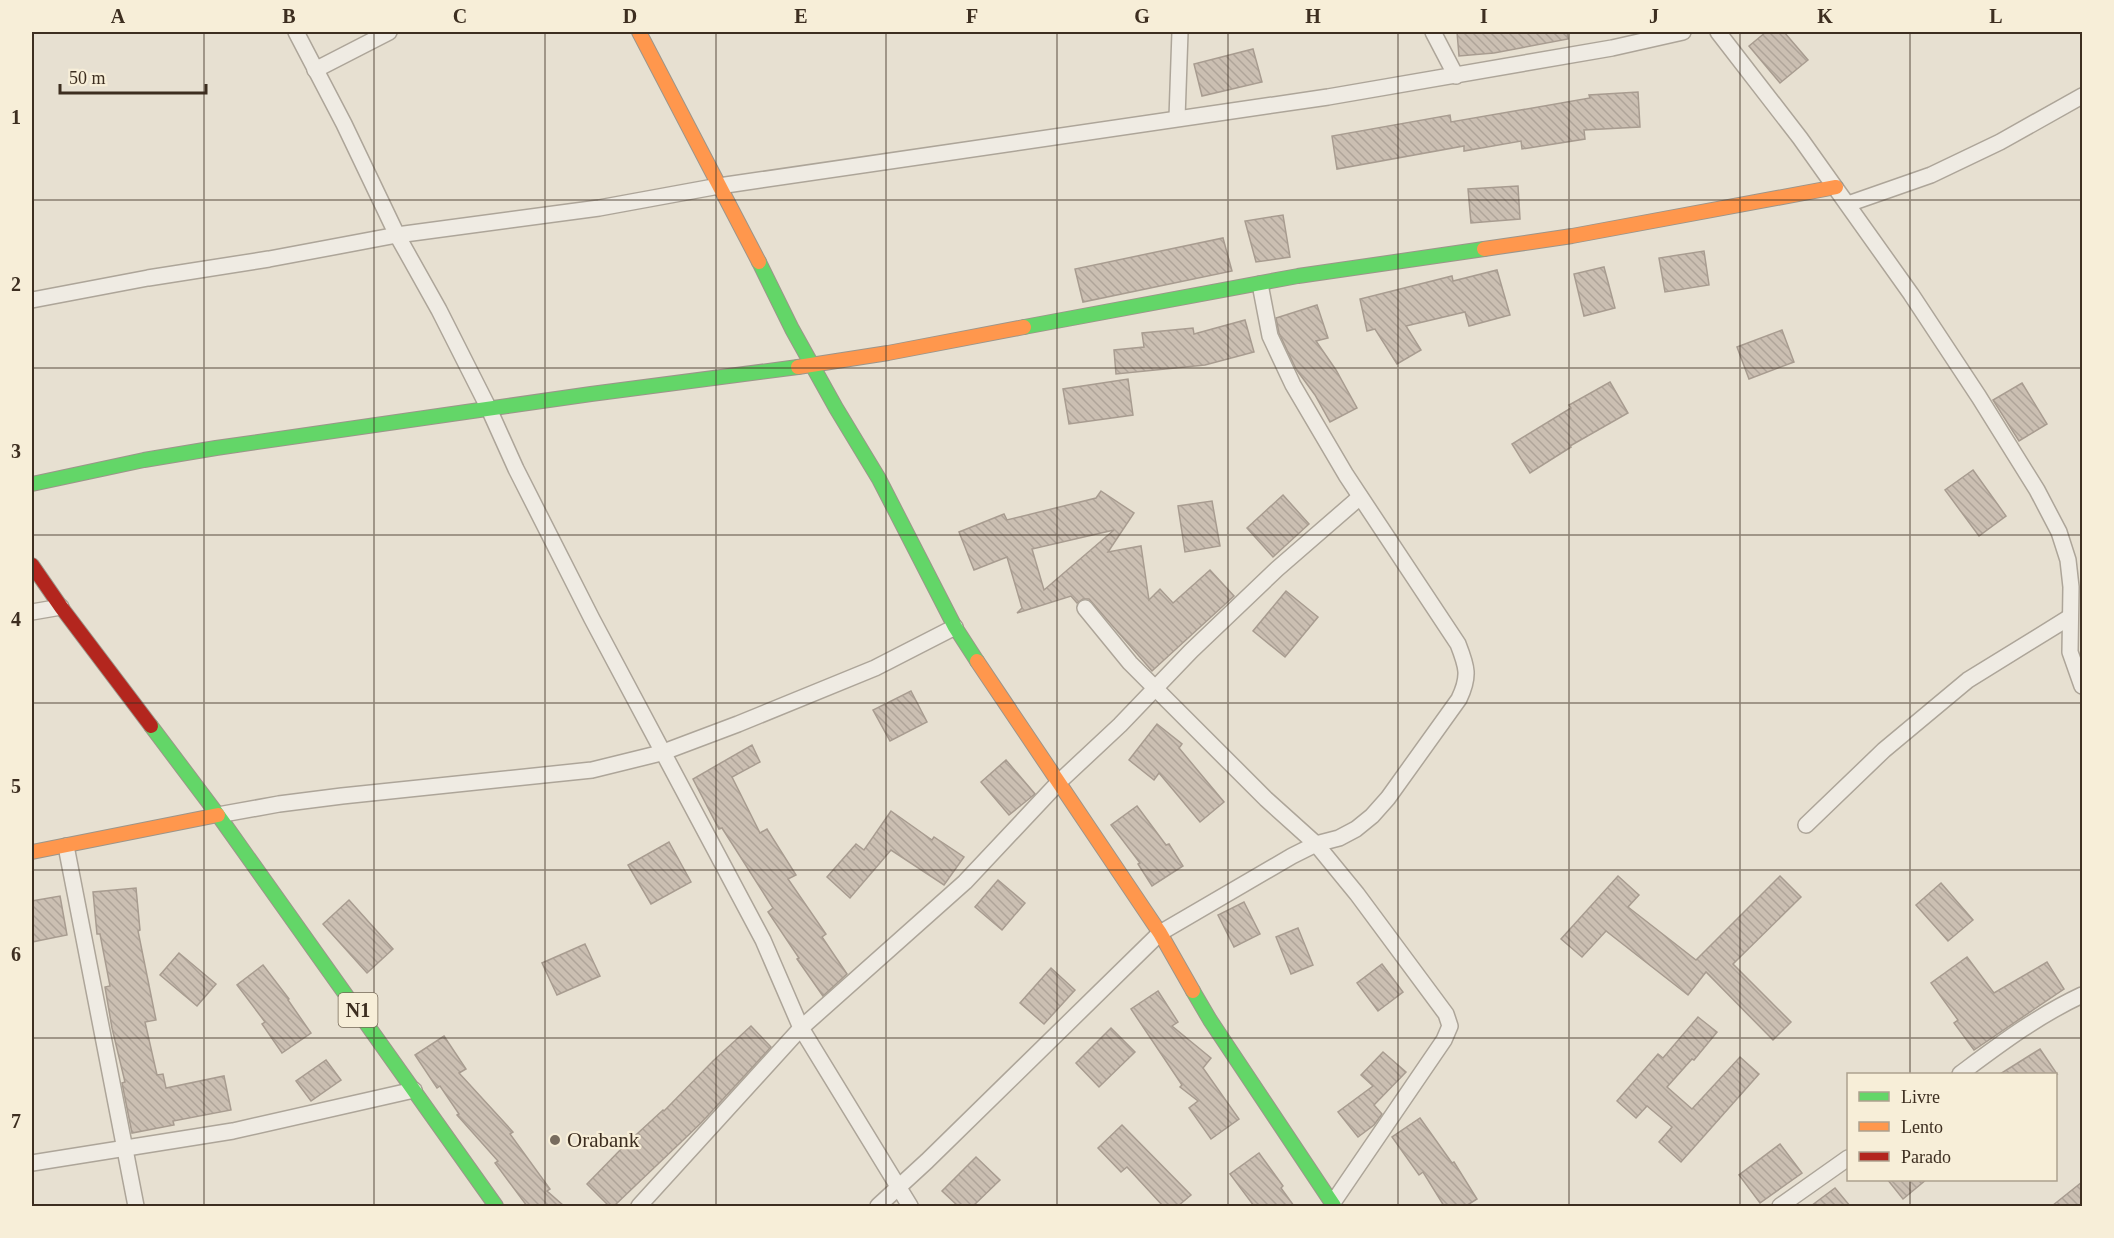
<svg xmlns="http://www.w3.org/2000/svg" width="2114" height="1238" font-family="Georgia,serif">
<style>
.building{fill:url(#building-back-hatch);stroke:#a89c90;stroke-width:1.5;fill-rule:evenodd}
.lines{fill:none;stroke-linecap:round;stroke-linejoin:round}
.street-casing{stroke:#ada599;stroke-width:18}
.fast-casing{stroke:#9c958a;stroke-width:16}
.slow-casing{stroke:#9c958a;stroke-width:16}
.jam-casing{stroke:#9c958a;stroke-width:16}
.street{stroke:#efebe3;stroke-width:15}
.fast{stroke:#63d668;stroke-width:14}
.slow{stroke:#ff974d;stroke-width:14}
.jam{stroke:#b3261e;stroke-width:14}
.grid{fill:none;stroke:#3d2e20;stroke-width:1.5;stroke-opacity:0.55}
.poi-dot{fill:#786c5e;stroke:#f7eed8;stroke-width:2}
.labels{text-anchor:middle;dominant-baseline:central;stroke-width:4.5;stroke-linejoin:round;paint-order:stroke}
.shield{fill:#f7eed8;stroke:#756857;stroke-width:1.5}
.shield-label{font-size:20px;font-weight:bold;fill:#3d2e20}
.poi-label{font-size:21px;fill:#3d2e20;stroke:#f7eed8;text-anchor:start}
.neatline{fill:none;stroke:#3d2e20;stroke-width:2}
.grid-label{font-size:20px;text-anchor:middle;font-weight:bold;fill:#3d2e20}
</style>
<defs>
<pattern id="building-back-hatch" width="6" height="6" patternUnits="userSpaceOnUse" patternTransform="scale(1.5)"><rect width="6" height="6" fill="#cbbfb2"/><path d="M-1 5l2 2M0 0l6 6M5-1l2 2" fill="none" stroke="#afa499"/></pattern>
</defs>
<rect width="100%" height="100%" fill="#e7e0d1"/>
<!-- building -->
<g class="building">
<polygon points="1457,32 1567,32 1568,39 1494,53 1459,56"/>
<polygon points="1766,32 1784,32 1808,60 1780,83 1749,46"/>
<polygon points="1253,49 1262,82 1202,96 1194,64"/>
<polygon points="1638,92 1640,127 1584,130 1585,139 1522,149 1521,141 1464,151 1464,146 1337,169 1332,136 1450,115 1451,122 1590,98 1589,95"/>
<polygon points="1518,186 1520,219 1471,223 1468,189"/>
<polygon points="1283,215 1290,257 1256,262 1245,221"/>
<polygon points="1223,238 1232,271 1083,302 1075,269"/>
<polygon points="1704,251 1709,285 1665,292 1659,258"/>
<polygon points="1604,267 1615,308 1584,316 1574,274"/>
<polygon points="1497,270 1510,315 1469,326 1465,312 1406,326 1421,350 1397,364 1375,329 1367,331 1360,299 1452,276 1453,281"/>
<polygon points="1317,305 1328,338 1316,341 1336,370 1357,408 1330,422 1315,395 1296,369 1279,333 1276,318"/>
<polygon points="1245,320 1254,352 1205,365 1116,374 1114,350 1144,347 1142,333 1193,328 1194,334"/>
<polygon points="1782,330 1794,362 1749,379 1737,347"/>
<polygon points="1128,379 1133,415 1069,424 1063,389"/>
<polygon points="1610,382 1628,413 1570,446 1571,447 1530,473 1512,444 1571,408 1569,405"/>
<polygon points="2022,383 2047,424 2019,441 1993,400"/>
<polygon points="1973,470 2006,516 1979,536 1945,490"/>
<path d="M1101 491 1134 513 1108 552 1141 546 1149 600 1160 589 1173 603 1210 570 1234 596 1152 671 1089 599H1083L1077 603 1071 596 1017 613 1022 608 1007 557 974 570 959 532 1004 514 1007 520 1096 498ZM1114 530 1044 590 1032 549Z"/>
<polygon points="1283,495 1309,524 1273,557 1247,528"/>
<polygon points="1212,501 1220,546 1185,552 1178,506"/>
<polygon points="1286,591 1318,617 1285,657 1253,631"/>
<polygon points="911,691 927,722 890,741 873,710"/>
<polygon points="1157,724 1182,744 1179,748 1224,802 1200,822 1159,773 1154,780 1129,760"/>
<polygon points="752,745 760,762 732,777 760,833 767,829 796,875 788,879 826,934 822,937 847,974 823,996 797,959 799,958 768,912 773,908 722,828 719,829 693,779"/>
<polygon points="1006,760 1035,794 1009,815 981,782"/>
<polygon points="1137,806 1166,845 1169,844 1183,866 1152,886 1138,864 1140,863 1111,825"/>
<polygon points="891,811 932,840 934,837 964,857 944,885 891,850 850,898 827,877 856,844 864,850"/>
<polygon points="669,842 691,882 651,904 628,865"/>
<polygon points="1618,876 1639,895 1628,907 1696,960 1780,876 1801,897 1733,964 1791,1022 1773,1040 1706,972 1688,995 1606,931 1582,957 1561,939"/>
<polygon points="998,880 1025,903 1002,930 975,907"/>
<polygon points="1941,883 1973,920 1948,941 1916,905"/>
<polygon points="136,888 140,930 138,931 156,1020 145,1022 157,1075 163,1074 166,1088 224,1076 231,1110 173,1121 174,1125 132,1133 122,1083 125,1082 112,1028 105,987 110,986 100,934 97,934 93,892"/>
<polygon points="60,896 67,935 32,942 32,901"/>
<polygon points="349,900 393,949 367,973 323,924"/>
<polygon points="1244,902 1260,934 1234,947 1218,915"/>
<polygon points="1298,928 1313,965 1291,974 1276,937"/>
<polygon points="585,944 600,976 557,995 542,963"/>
<polygon points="179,953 216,984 197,1006 160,975"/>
<polygon points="1967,957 1994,993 2047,962 2064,989 1974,1050 1954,1023 1958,1020 1931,983"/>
<polygon points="1382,964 1403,992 1378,1011 1357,983"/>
<polygon points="263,965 289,999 288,1000 311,1033 282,1053 262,1024 265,1022 237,985"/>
<polygon points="1051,968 1075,990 1044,1024 1020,1003"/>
<polygon points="1158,991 1178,1022 1172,1026 1211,1058 1203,1068 1239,1119 1211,1139 1189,1108 1198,1101 1180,1087 1182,1085 1131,1009"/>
<polygon points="1698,1017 1717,1032 1694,1060 1692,1059 1667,1087 1692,1109 1740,1057 1759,1074 1681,1162 1659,1142 1672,1127 1647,1106 1636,1118 1617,1101 1658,1054 1663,1058"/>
<polygon points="751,1026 771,1047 701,1123 614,1206 609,1206 587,1184 625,1145 663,1110 664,1111 713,1061"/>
<polygon points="1111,1028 1135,1052 1099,1087 1076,1063"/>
<polygon points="444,1036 466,1069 459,1073 513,1132 510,1134 550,1189 547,1191 564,1206 527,1206 495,1163 498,1161 457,1115 459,1114 440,1086 437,1088 415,1055"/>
<polygon points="2040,1049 2057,1074 2000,1074"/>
<polygon points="1383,1052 1406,1072 1374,1105 1382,1114 1374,1125 1358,1137 1338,1112 1373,1086 1361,1075"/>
<polygon points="326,1060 341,1080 311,1101 296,1081"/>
<polygon points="1420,1118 1452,1163 1454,1162 1477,1199 1466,1206 1444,1206 1423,1172 1419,1175 1392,1137"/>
<polygon points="1122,1125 1191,1195 1178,1206 1163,1206 1127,1167 1121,1172 1098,1148"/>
<polygon points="1780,1144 1802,1173 1760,1203 1739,1175"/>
<polygon points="1259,1153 1283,1186 1281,1188 1294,1206 1254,1206 1230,1174"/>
<polygon points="976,1157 1000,1180 973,1206 958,1206 942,1191"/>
<polygon points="1887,1179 1927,1179 1903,1199"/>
<polygon points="2082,1182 2082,1206 2052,1206"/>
<polygon points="1835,1188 1850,1206 1811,1206"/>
</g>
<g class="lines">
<!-- street casing -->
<g class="street-casing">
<g id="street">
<polyline points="296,32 344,124 397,235 439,310 489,409 516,469 592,619 763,940 801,1028 910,1206"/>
<polyline points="1433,32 1456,76"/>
<polyline points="1718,32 1800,138 1911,294 1979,397 2037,490 2059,532 2068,560 2071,587 2070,652 2082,686"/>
<polyline points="315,70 389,32"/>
<polyline points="1177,118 1180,32"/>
<polyline points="1848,204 1931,175 2000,142 2082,96"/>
<polyline points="32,300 148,278 269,259 397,235 599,208 719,186 1328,97 1612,48 1683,32"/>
<polyline points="1085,608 1130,663 1266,799 1316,844 1357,894 1446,1014 1450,1026 1444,1040 1332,1204"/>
<polyline points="32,612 61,607"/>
<polyline points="218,815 279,804 342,796 592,770 661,753 738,724 875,668 955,627"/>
<polyline points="1806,825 1884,750 1968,680 2070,617"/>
<polyline points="66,846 136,1206"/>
<path d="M1960 1074C1999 1045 2037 1016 2082 995"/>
<polyline points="32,1163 233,1131 414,1090"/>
<polyline points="639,1206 801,1028 965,882 1059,782 1120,725 1191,651 1277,569 1360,497"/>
<path d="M878 1206 927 1161 1160 933 1292 856 1316 844 1339 838 1356 829 1372 816 1388 798 1459 699C1470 676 1467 667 1458 644L1346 475 1293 385 1270 336 1260 284"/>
<polyline points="1780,1206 1848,1158"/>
</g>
</g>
<!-- fast casing -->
<g class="fast-casing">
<g id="fast">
<polyline points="759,262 792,329 836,408 879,479 955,627 977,661"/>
<polyline points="1024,327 1298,276 1484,249"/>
<polyline points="32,484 144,460 216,448 591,394 798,367"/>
<polyline points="151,726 218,815 496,1206"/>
<polyline points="1193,991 1210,1020 1334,1206"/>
</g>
</g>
<!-- slow casing -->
<g class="slow-casing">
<g id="slow">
<polyline points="639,32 759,262"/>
<polyline points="1484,249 1572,236 1836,187"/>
<polyline points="798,367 888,353 1024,327"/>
<polyline points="977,661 1160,933 1193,991"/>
<polyline points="32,852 218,815"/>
</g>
</g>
<!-- jam casing -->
<g class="jam-casing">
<polyline id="jam" points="32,565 61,607 151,726"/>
</g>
<!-- street -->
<use href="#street" class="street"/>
<!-- fast -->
<use href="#fast" class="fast"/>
<!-- slow -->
<use href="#slow" class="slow"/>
<!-- jam -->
<use href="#jam" class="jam"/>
</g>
<!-- grid -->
<path class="grid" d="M204 32V1206M374 32V1206M545 32V1206M716 32V1206M886 32V1206M1057 32V1206M1228 32V1206M1398 32V1206M1569 32V1206M1740 32V1206M1910 32V1074M32 200H2082M32 368H2082M32 535H2082M32 703H2082M32 870H2082M32 1038H2082M1910 1180V1206"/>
<!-- markers -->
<circle class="poi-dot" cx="555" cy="1140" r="6"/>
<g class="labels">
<!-- shield labels -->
<rect class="shield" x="338.5" y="993" width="39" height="34" rx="4.5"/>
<g class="shield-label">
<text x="358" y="1010">N1</text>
</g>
<!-- poi labels -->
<g class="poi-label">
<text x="567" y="1140">Orabank</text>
</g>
</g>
<!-- border -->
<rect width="2114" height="1238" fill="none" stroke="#f7eed8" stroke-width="66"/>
<!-- legend -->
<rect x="1847" y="1073" width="210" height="108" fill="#f7eed8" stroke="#ada18e" stroke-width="1.5"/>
<rect x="1859" y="1092" width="30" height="9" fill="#63d668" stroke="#ada18e" stroke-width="1.5"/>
<text x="1901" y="1103" font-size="18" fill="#3d2e20">Livre</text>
<rect x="1859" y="1122" width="30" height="9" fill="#ff974d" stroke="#ada18e" stroke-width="1.5"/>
<text x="1901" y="1133" font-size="18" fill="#3d2e20">Lento</text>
<rect x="1859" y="1152" width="30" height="9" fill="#b3261e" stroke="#ada18e" stroke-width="1.5"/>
<text x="1901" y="1163" font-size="18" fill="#3d2e20">Parado</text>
<!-- scale -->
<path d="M60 84v9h146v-9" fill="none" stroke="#3d2e20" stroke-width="3"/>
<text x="69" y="84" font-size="18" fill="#3d2e20" stroke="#f7eed8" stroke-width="4.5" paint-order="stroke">50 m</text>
<rect x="33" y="33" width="2048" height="1172" class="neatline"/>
<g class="grid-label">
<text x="118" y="23">A</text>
<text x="289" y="23">B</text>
<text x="460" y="23">C</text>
<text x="630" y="23">D</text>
<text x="801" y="23">E</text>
<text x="972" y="23">F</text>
<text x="1142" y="23">G</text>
<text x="1313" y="23">H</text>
<text x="1484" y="23">I</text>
<text x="1654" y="23">J</text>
<text x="1825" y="23">K</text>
<text x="1996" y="23">L</text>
<text x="16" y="124">1</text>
<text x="16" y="291">2</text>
<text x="16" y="458">3</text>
<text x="16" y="626">4</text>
<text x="16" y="793">5</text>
<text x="16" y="961">6</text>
<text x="16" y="1128">7</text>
</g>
</svg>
